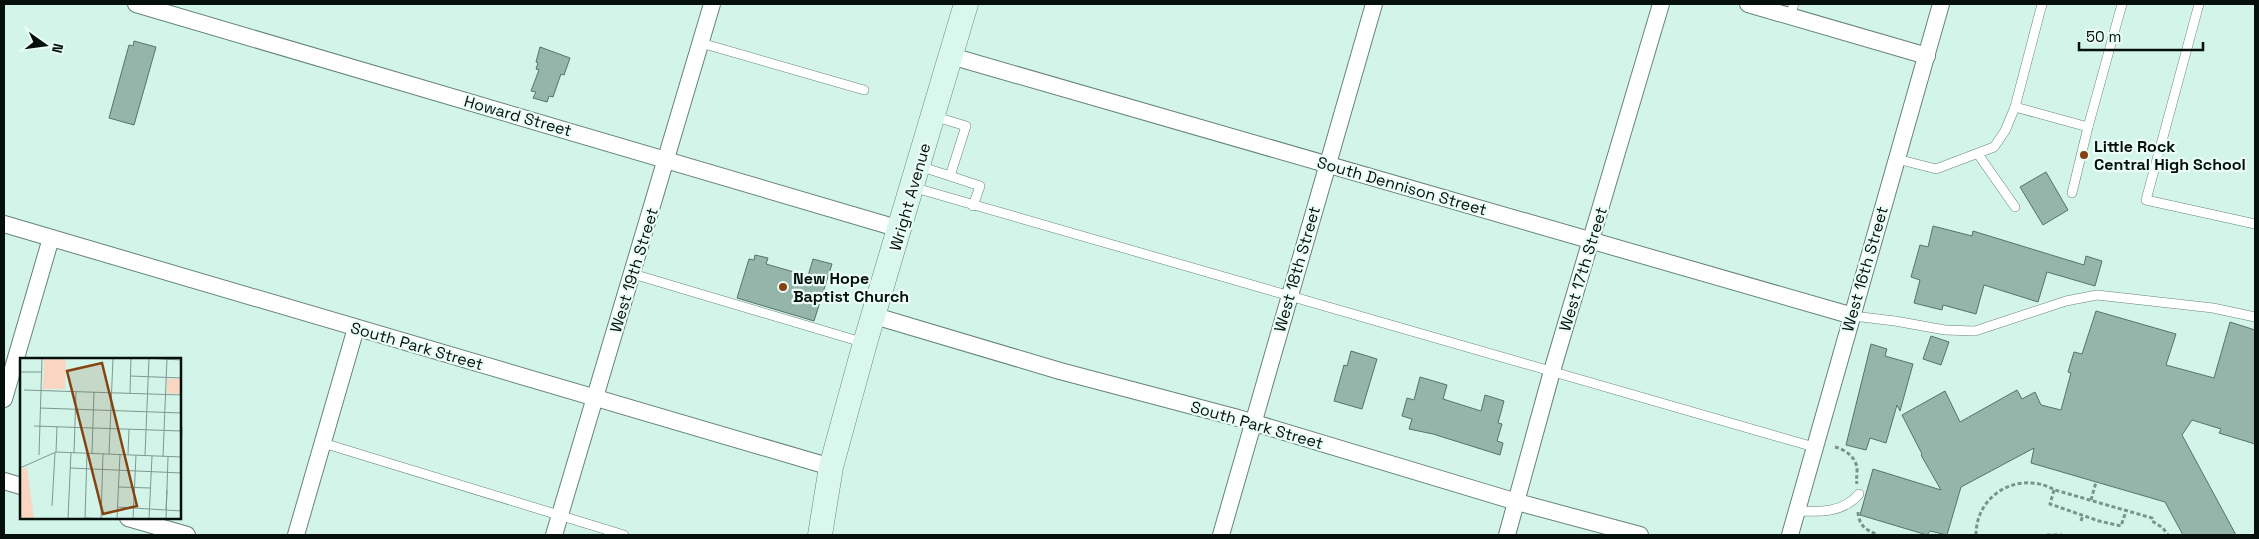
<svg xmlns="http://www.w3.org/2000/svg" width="2259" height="539" font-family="'Space Grotesk',sans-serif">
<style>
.building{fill:#95b5ab;stroke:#557369}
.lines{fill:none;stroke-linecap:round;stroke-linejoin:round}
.lane-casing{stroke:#66847a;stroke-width:10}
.street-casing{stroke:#66847a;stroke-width:18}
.secondary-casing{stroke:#66847a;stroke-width:25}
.path{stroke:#7b938b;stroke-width:3;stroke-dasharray:4 2.5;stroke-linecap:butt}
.lane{stroke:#fff;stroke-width:9}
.street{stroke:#fff;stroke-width:16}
.secondary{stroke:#daf7ee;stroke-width:24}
.poi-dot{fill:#864312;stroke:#eafef7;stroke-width:2}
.labels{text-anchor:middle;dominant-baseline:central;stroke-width:4.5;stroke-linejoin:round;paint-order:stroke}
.street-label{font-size:16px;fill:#050f0c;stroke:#eafef7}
.poi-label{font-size:16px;font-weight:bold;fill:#050f0c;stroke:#eafef7;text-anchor:start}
.inset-road{fill:none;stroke:#809891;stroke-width:1}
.view{fill:#864312;fill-opacity:0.15;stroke:#864312;stroke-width:2.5}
.inset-edge{fill:none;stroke:#050f0c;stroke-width:2.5}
</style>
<rect width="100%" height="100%" fill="#d2f4e9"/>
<!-- building -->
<g class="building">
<polygon points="134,41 156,47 134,125 109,118 129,45 133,46"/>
<polygon points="540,47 570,58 564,75 561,74 553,97 549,96 547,102 533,98 536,92 531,91 539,70 536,69 538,63 536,62"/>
<polygon points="2046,172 2068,210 2043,225 2020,187"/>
<polygon points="1933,226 1972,236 1973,231 2084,265 2086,256 2102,261 2095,286 2047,272 2038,302 1984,285 1976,314 1943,305 1942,310 1914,303 1920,280 1911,277 1920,245 1928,247"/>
<polygon points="755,255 768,258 766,264 808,276 813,259 832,264 814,321 737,298 749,259 754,260"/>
<polygon points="2096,311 2176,334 2166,365 2214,378 2230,322 2255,330 2255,444 2219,433 2221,429 2192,420 2182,435 2236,535 2183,535 2165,502 2031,463 2034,448 1961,487 1947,535 1930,531 1927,535 1860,515 1873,469 1941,490 1921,455 1922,454 1902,415 1945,391 1960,422 2017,390 2022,399 2035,392 2041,405 2061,410 2071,373 2068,372 2074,352 2082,354"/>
<polygon points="1931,336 1949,342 1941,365 1923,359"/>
<polygon points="1871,344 1887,349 1885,356 1913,364 1900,411 1897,405 1886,443 1870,438 1866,450 1846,445"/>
<polygon points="1351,351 1377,359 1362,409 1334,401 1344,365 1347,366"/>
<polygon points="1420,377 1447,385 1443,399 1481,411 1485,395 1504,401 1498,423 1502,424 1497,441 1503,443 1500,455 1433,434 1409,429 1412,419 1402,416 1407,398 1414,400"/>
</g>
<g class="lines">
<!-- lane casing -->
<g class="lane-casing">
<g id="lane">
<polyline points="2199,4 2146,200 2255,224"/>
<polyline points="1790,16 1794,4"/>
<polyline points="701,43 864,90"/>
<polyline points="2015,107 2088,127 2072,193"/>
<polyline points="2088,127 2122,4"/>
<polyline points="1978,154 2015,207"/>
<polyline points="1897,159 1936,169 1994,147 2005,131 2015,107 2042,4"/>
<polyline points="919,166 950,176 966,126 933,116"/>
<polyline points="950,176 980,186 973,206"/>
<polyline points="912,187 1814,447"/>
<polyline points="633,274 865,343"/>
<polyline points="1853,316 1895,321 1945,330 1975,331 2066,301 2097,295 2213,308 2255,317"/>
<polyline points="323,443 624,535"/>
<path d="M1797 511C1820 512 1843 513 1859 494"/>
</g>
</g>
<!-- street casing -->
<g class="street-casing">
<g id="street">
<polyline points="136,4 900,229"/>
<polyline points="1748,4 1927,56"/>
<polyline points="951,56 1853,316"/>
<polyline points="4,224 831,467"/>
<polyline points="875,316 1060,371 1238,418 1517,502 1640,535"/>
<polyline points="4,399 51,238"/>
<polyline points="4,481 21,486"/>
<polyline points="128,518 187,535"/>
<polyline points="296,535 356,328"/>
<polyline points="554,535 712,4"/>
<polyline points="1221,535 1374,4"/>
<polyline points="1507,535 1552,371 1661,4"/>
<polyline points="1790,535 1941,4"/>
</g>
</g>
<!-- secondary casing -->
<g class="secondary-casing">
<polyline id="secondary" points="820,535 831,467 865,343 966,4"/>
</g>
<!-- path -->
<g class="path">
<path d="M1835 447C1846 450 1858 458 1857 472 1857 477 1856 479 1857 484"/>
<polyline points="2054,490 2050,504 2099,521 2121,526 2126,511"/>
<polyline points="2091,500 2096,482"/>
<path d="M1858 512C1859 526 1866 530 1878 535"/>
<polyline points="2081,521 2083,515"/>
<polyline points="1938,535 1938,534"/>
<path d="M1976 535C1976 494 2019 470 2055 490L2152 518V521L2163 528 2168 535"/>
<polyline points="2047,535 2062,535"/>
</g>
<!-- lane -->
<use href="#lane" class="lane"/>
<!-- street -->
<use href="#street" class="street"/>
<!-- secondary -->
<use href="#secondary" class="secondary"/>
</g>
<!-- markers -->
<g class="poi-dot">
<circle cx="2084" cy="155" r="5"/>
<circle cx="783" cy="287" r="5"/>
</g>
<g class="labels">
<!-- street labels -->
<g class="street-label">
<text transform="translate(518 116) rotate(16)">Howard Street</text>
<text transform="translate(1402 186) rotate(16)">South Dennison Street</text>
<text transform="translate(910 197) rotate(-74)">Wright Avenue</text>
<text transform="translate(1297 269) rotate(-74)">West 18th Street</text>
<text transform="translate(1583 269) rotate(-73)">West 17th Street</text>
<text transform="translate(1865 269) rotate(-74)">West 16th Street</text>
<text transform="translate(634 270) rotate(-73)">West 19th Street</text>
<text transform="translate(417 346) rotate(16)">South Park Street</text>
<text transform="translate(1257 425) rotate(16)">South Park Street</text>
</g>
<!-- poi labels -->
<g class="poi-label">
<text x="2094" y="146">Little Rock<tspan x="2094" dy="18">Central High School</tspan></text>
<text x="793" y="278">New Hope<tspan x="793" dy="18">Baptist Church</tspan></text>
</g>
</g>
<!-- overview -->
<g transform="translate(20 358)">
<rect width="161" height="161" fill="#d2f4e9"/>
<path d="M24 0H46L45 31H23Z" fill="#f9d6c1"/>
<path d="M7 109 14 161H0V112Z" fill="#f9d6c1"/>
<path d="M147 21H161V36L147 35Z" fill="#f9d6c1"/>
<path class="inset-road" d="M124 0 162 2M0 14H22M110 18 162 20M4 32 162 37M110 35 111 0M20 50 162 55M14 68 162 73M36 94 37 69M54 95 56 34M72 95 74 34M89 96 93 0M108 96 109 71M19 97 22 0M125 97 129 0M143 98 147 0M161 98 162 69M0 110 36 94 162 99M50 110 162 115M98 129 131 130M32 148 35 95M97 149 162 153M146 151 147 132M65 160 93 161M48 161 51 94M65 161 67 95M81 161 83 96M97 161 100 96M113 161 116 97M129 161 132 98M146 161 148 99"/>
<path class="view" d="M82 5 117 148 83 156 47 13Z"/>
<rect width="161" height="161" class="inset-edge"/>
</g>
<!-- border -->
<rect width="2259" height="539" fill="none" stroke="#050f0c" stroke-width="10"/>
<!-- north arrow -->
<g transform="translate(45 45) rotate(104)" stroke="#eafef7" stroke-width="4" paint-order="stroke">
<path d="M0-4L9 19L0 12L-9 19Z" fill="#050f0c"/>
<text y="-8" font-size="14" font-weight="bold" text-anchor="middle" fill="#050f0c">N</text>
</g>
<!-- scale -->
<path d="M2079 42v8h124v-8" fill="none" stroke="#050f0c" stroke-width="2.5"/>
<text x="2086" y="42" font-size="15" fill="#050f0c" stroke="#eafef7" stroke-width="4" paint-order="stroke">50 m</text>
</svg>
